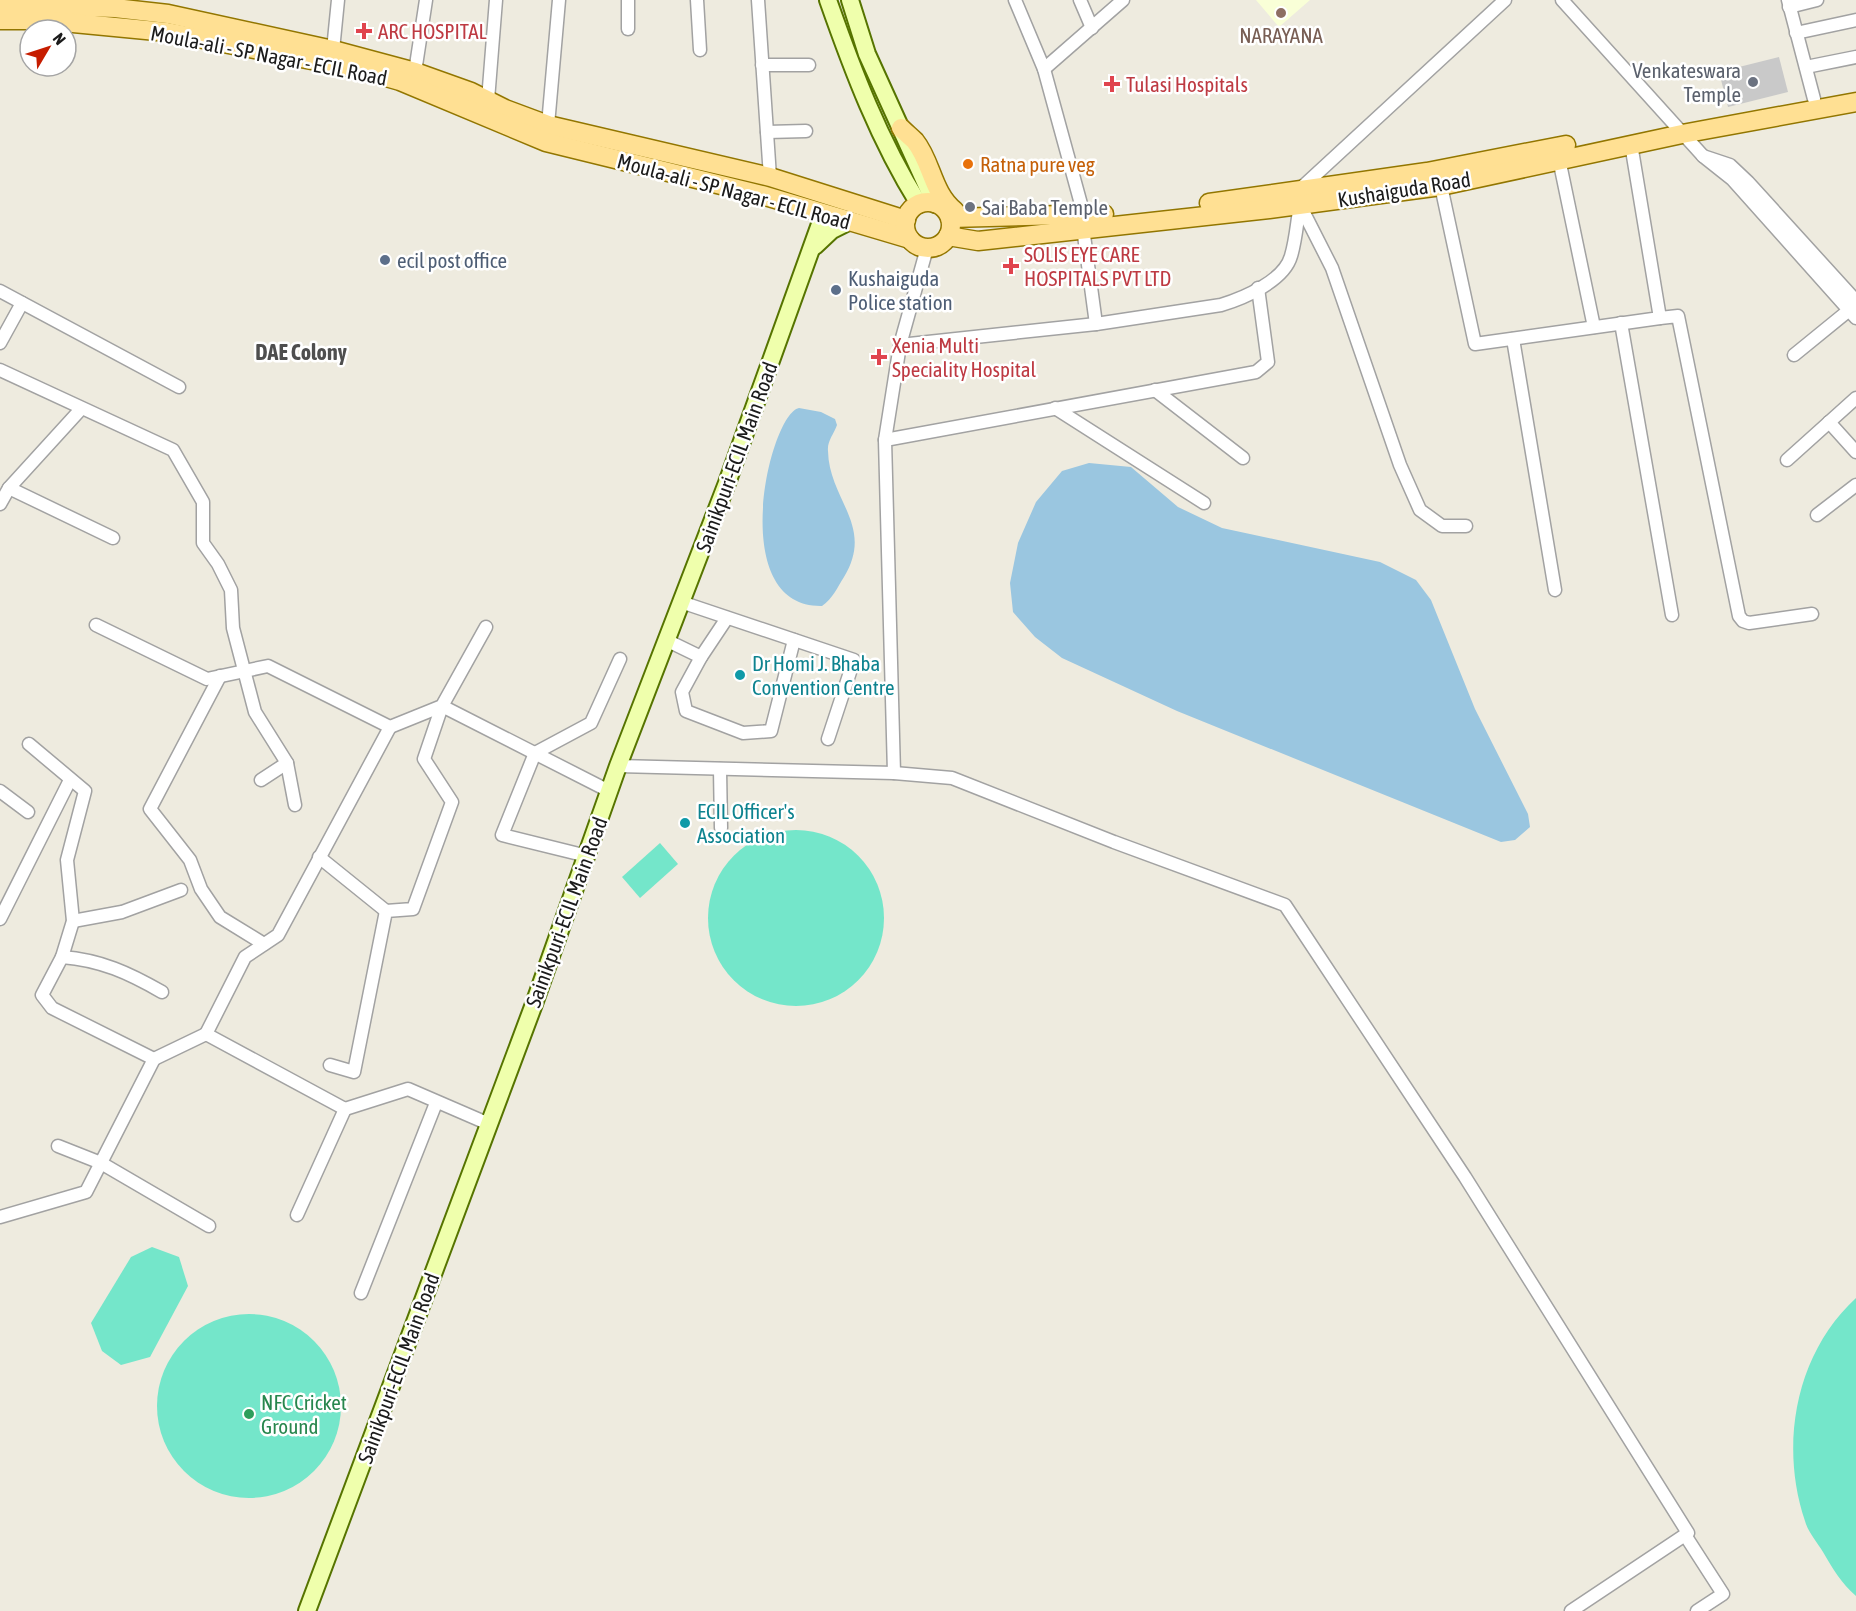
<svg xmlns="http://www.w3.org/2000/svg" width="1856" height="1611" font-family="'Asap Condensed',sans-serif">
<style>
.education{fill:#f9ffd7}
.religious{fill:#c9c9c9}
.pitch{fill:#74e6ca}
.water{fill:#9ac6e0}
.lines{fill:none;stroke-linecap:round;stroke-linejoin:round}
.street-casing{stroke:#a2a2a2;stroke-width:15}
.secondary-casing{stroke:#567400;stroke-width:20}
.primary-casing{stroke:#927600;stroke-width:21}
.street{stroke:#fff;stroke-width:12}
.secondary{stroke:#efffac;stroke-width:16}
.primary{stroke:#ffe093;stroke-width:18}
.education-dot{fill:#8d6e63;stroke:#fff;stroke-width:2}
.health-dot{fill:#e0444e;stroke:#fff;stroke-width:2}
.worship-dot{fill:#6b7280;stroke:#fff;stroke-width:2}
.food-dot{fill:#e8710a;stroke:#fff;stroke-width:2}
.service-dot{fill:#5c6f8a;stroke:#fff;stroke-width:2}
.culture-dot{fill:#0f9aa8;stroke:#fff;stroke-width:2}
.leisure-dot{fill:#2e9e5b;stroke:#fff;stroke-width:2}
.labels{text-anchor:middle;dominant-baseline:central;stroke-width:5;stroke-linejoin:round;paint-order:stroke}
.health-label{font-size:21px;fill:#be3a42;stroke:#fff;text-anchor:start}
.education-label{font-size:21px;fill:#785e54;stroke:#fff}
.street-label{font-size:21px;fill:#1b1b1b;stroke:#fff}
.worship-label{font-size:21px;fill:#5b616d;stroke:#fff;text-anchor:end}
.food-label{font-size:21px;fill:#c56008;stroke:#fff;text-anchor:start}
.service-label{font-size:21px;fill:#4e5e75;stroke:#fff;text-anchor:start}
.culture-label{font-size:21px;fill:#0d838f;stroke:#fff;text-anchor:start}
.leisure-label{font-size:21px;fill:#27864d;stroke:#fff;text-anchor:start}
.neighbourhood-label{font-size:22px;font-weight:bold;fill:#4e4e4e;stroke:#fff}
</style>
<rect width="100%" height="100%" fill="#eeebdf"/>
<!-- education -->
<polygon class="education" points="1256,0 1310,0 1279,27"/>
<!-- religious -->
<polygon class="religious" points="1779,57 1788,92 1728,107 1719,72"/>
<!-- pitch -->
<g class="pitch">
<circle cx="796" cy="918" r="88"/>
<polygon points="660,843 678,864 640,898 622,877"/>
<polygon points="152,1247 179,1257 188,1286 150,1357 121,1365 102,1351 91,1323 131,1257"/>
<path d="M1856 1298V1596C1841 1583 1833 1569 1823 1552 1817 1542 1808 1532 1805 1521 1779 1444 1796 1353 1856 1298Z"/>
<circle cx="249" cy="1406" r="92"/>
</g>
<!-- water -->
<g class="water">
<path d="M799 408 821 412 835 419 837 425C834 434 827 441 828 451 829 500 875 526 844 577 837 588 833 598 822 606 725 608 769 414 799 408Z"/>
<polygon points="1089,463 1131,467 1178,507 1222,528 1380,562 1416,580 1431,600 1475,709 1528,814 1530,827 1515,840 1501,842 1177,711 1062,658 1035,637 1013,612 1010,583 1018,543 1036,502 1062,471"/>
</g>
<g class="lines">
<!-- street casing -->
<g class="street-casing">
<g id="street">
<polyline points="697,0 700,50"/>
<polyline points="758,0 770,177"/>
<polyline points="1015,0 1044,69 1084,215"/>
<polyline points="1080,0 1092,28"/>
<polyline points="1562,0 1703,156"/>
<polyline points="1788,0 1814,99"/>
<polyline points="1789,7 1817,0"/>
<polyline points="628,29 628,0"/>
<polyline points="1796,33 1856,20"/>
<polyline points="333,50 338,0"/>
<polyline points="762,65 809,65"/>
<polyline points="1806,67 1856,57"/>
<polyline points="1044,69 1123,0"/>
<polyline points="415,72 426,0"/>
<polyline points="488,100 496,0"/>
<polyline points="548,125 559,0"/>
<polyline points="767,132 806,131"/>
<polyline points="1559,159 1594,327"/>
<polyline points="1441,186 1475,344 1660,318 1631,144"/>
<polyline points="1299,190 1505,0"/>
<polyline points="1300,205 1332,268 1400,465 1420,510 1442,526 1466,526"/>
<polyline points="1083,228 1096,324"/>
<polyline points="0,291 179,387"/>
<polyline points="1856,301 1748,182 1730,165 1703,156 1732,179 1856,318"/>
<polyline points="1660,318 1678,316 1739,616 1743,621 1749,623 1812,614"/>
<polyline points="1621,323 1672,615"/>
<polyline points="1513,339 1555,590"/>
<polyline points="0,343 22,303"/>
<path d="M900 345 1096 324 1221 305C1244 298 1284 281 1291 256 1296 240 1297 221 1300 205"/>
<polyline points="1794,355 1853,307"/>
<polyline points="0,370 173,450 203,502 203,543 218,564 231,590 233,628 255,712 287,763 295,805"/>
<polyline points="1155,390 1243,458"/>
<polyline points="1055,408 1204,503"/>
<polyline points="1829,422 1856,452"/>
<polyline points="885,440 1256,372 1268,362 1258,288"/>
<polyline points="1787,460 1856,398"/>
<polyline points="9,488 113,538"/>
<polyline points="0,504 9,488 81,409"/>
<polyline points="1817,515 1856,485"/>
<polyline points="681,602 854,660 828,739"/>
<polyline points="727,618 701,657 682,692 686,711 743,733 771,731 794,640"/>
<polyline points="96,625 207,679 268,666 390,727 442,706 486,627"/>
<polyline points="666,640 701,657"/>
<polyline points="220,676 150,809 190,860 201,889 220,917 264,944"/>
<polyline points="29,744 85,791 67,860 73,921 62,957 42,995 52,1008 154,1059 206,1034 345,1109 408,1089 489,1124"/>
<polyline points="618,766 894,773 952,778 1114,842 1285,905 1465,1177 1688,1533 1571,1611"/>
<polyline points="720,769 721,828"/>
<polyline points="894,773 885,440 900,345 927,248"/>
<polyline points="261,780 287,763"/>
<polyline points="0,791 28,812"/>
<polyline points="587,856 502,835 535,753 591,723 620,659"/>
<polyline points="319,857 386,911"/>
<polyline points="0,919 70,780"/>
<polyline points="73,921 122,912 181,890"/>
<path d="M62 957C101 960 129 973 162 992"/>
<polyline points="206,1034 245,957 278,935 390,727"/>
<polyline points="330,1065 354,1072 386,911 413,909 452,802 424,759 442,706 609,791"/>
<polyline points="58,1146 101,1163 209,1226"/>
<polyline points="297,1215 345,1109"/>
<polyline points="0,1217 86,1192 154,1059"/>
<polyline points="361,1293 436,1103"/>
<polyline points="1685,1535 1723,1594 1697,1611"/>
</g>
</g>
<!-- secondary casing -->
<g class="secondary-casing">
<g id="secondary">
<path d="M828 0C853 71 879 140 919 204"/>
<polyline points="850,0 867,54 935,204"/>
<polyline points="815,246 832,230 850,221"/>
<polyline points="307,1611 534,1004 618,766 727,483 824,213"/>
</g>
</g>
<!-- primary casing -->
<g class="primary-casing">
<g id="primary">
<polyline points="0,4 115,8 168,14 333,50 415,72 471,92 505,109 548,125 770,177 906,220"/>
<polyline points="0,20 42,20 167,32 358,69 400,81 546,142 762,195 910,239"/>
<path d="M901 128C906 133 911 137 915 141 932 162 932 193 955 211"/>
<circle cx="928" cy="225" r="23"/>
<polyline points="1209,203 1427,172 1566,145"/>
<polyline points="950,218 1104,214"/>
<polyline points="948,236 978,241 1269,209 1441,186 1682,134 1856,102"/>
</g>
</g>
<!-- street -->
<use href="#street" class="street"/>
<!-- secondary -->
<use href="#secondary" class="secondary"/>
<!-- primary -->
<use href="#primary" class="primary"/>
</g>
<!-- markers -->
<circle class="education-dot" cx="1281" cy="13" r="6"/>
<g class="health-dot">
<path d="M361 22h6v6h6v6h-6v6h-6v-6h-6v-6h6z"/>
<path d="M1109 75h6v6h6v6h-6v6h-6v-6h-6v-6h6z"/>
<path d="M1008 257h6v6h6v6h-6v6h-6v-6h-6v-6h6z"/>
<path d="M876 348h6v6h6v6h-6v6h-6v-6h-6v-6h6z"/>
</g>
<g class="worship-dot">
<circle cx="1753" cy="82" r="6"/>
<circle cx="970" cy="207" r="6"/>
</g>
<circle class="food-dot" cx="968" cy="164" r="6"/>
<g class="service-dot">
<circle cx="385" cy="260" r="6"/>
<circle cx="836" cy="290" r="6"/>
</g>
<g class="culture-dot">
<circle cx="740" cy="675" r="6"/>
<circle cx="685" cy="823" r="6"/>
</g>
<circle class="leisure-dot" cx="249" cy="1414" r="6"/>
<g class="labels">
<!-- health labels -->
<g class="health-label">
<text x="378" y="31">ARC HOSPITAL</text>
<text x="1126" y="84">Tulasi Hospitals</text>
<text x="1024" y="254">SOLIS EYE CARE<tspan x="1024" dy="24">HOSPITALS PVT LTD</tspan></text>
<text x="892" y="345">Xenia Multi<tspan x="892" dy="24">Speciality Hospital</tspan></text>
</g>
<!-- education labels -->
<g class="education-label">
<text x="1281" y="35">NARAYANA</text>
</g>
<!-- street labels -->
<g class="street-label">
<text transform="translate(269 55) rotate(11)">Moula-ali - SP Nagar - ECIL Road</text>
<text transform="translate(1404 189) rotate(-9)">Kushaiguda Road</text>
<text transform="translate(734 191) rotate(15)">Moula-ali - SP Nagar - ECIL Road</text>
<text transform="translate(736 457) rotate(-70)">Sainikpuri-ECIL Main Road</text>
<text transform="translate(566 912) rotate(-70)">Sainikpuri-ECIL Main Road</text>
<text transform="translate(398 1368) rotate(-70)">Sainikpuri-ECIL Main Road</text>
</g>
<!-- worship labels -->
<g class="worship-label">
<text x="1741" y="70">Venkateswara<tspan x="1741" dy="24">Temple</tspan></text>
<text x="982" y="207" text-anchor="start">Sai Baba Temple</text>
</g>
<!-- food labels -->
<g class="food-label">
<text x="980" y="164">Ratna pure veg</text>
</g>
<!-- service labels -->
<g class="service-label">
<text x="397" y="260">ecil post office</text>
<text x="848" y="278">Kushaiguda<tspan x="848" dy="24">Police station</tspan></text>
</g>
<!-- culture labels -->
<g class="culture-label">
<text x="752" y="663">Dr Homi J. Bhaba<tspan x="752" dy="24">Convention Centre</tspan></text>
<text x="697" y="811">ECIL Officer's<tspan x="697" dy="24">Association</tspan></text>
</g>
<!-- leisure labels -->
<g class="leisure-label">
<text x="261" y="1402">NFC Cricket<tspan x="261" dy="24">Ground</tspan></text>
</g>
<!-- neighbourhood labels -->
<g class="neighbourhood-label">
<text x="301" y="352">DAE Colony</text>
</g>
</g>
<!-- north arrow -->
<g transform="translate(48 48) rotate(51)"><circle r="28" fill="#ffffff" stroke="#a4a4a4" stroke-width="1.5"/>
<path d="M0-4.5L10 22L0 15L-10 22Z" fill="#c61d00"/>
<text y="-9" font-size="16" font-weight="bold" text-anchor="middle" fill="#1b1b1b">N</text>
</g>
</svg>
